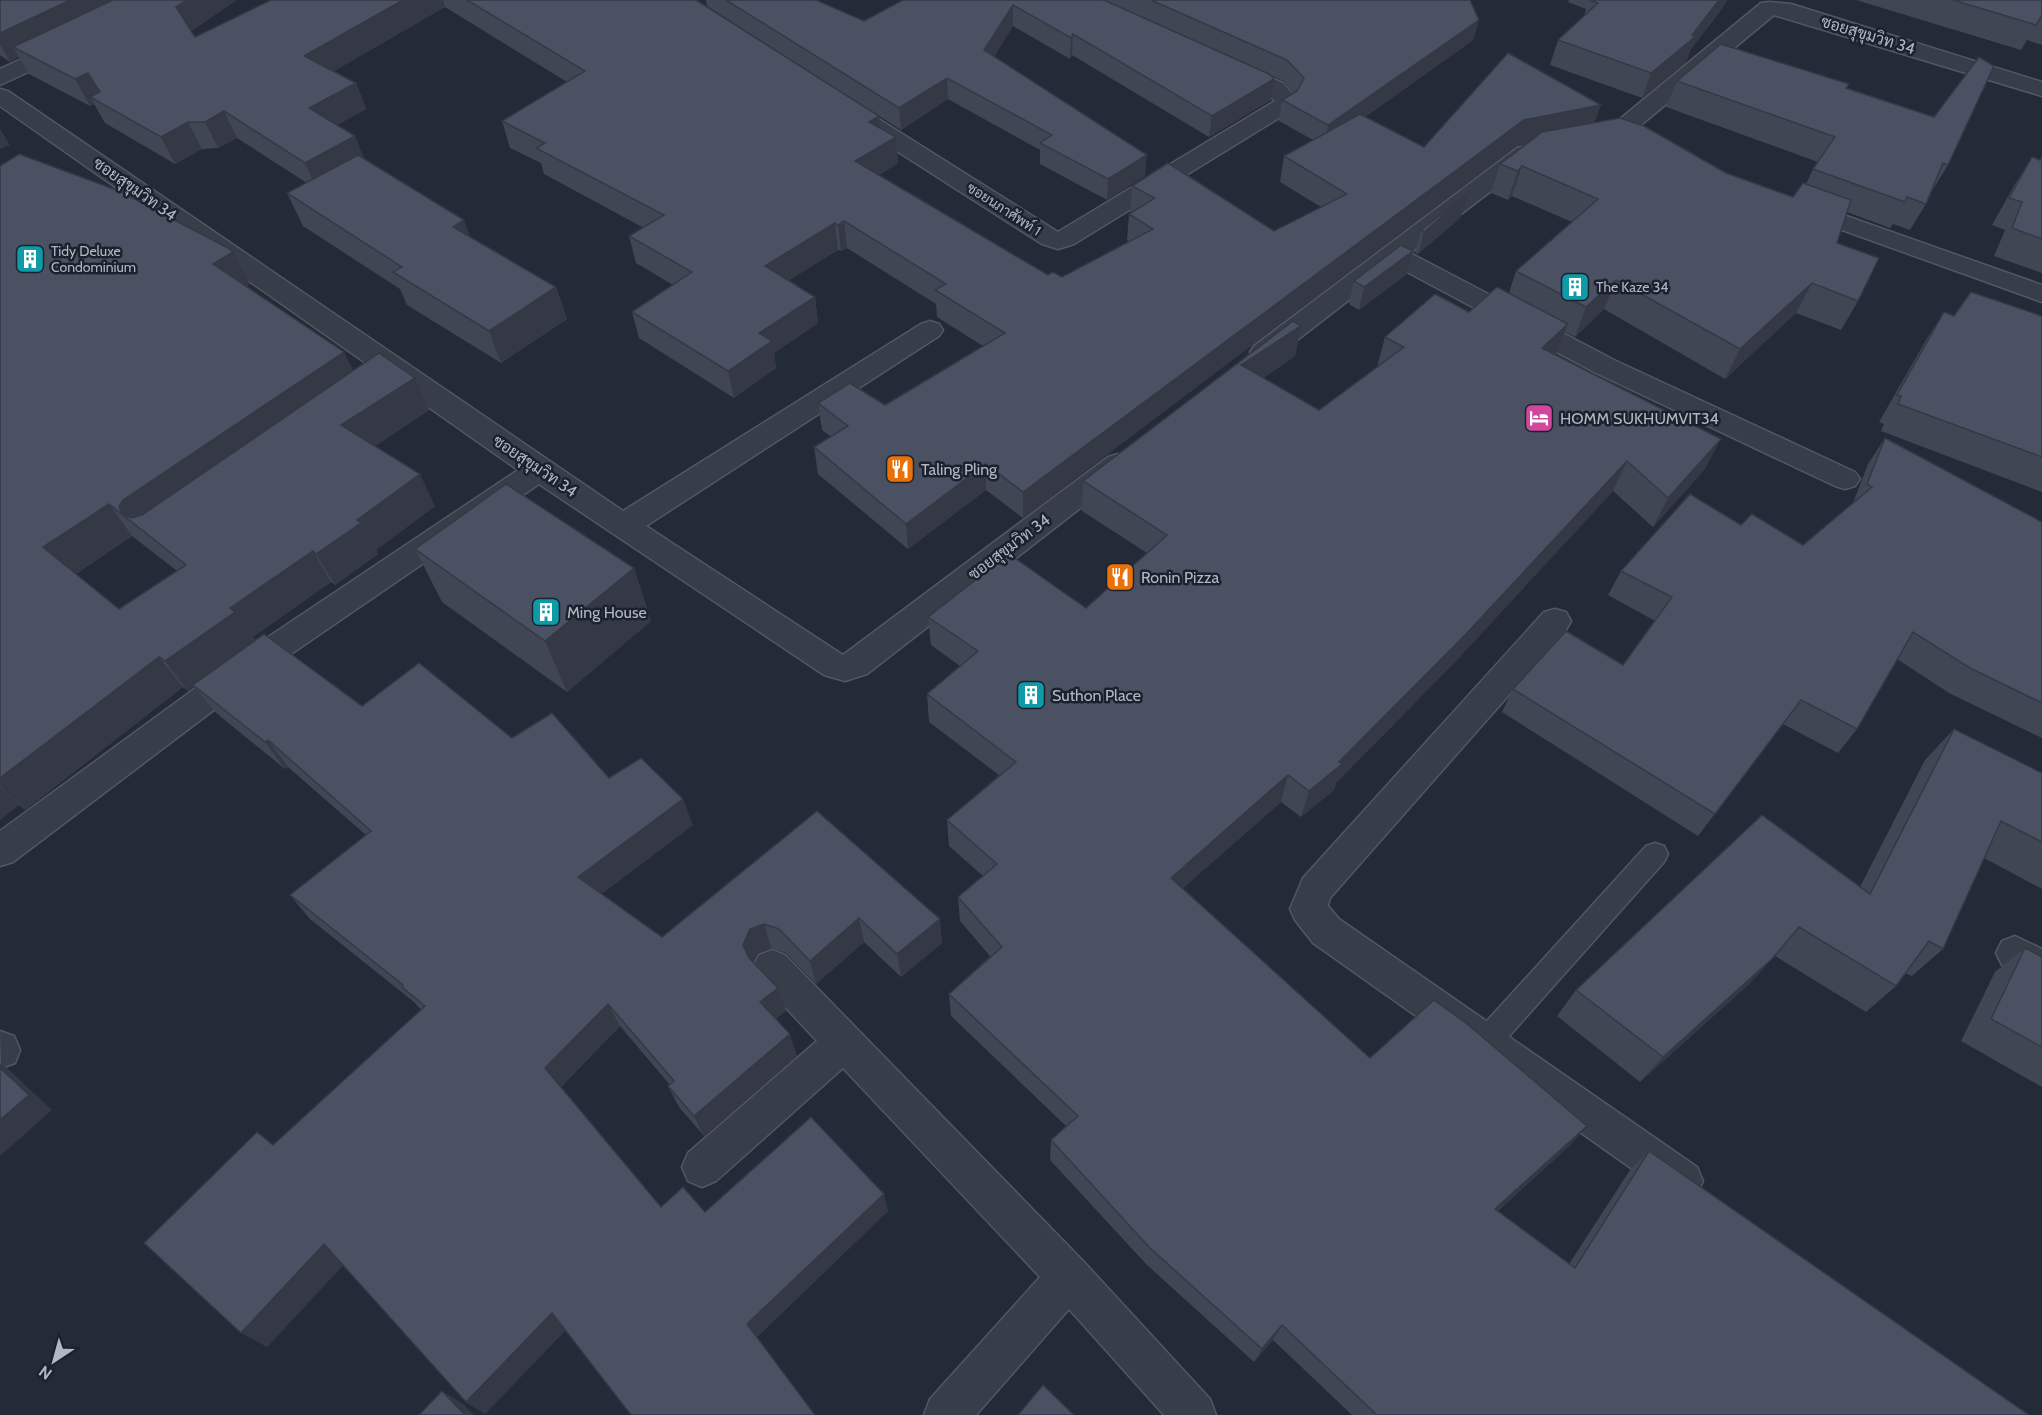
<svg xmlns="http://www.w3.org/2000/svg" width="2042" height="1415" font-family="Cabin,Sarabun,sans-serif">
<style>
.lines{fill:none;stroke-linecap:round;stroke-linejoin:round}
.lane-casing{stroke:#525763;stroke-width:3}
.street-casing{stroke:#525763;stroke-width:3}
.lane{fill:#373d49;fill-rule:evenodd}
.street{fill:#373d49;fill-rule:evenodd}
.wall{fill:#404654;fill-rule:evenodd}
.shaded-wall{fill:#343945}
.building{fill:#4a5162;stroke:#343945;stroke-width:1.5;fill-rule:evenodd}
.labels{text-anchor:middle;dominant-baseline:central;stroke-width:5;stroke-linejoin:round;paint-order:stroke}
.far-street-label{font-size:14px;fill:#b2b7c5;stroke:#1c222d}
.far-poi-label{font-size:14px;fill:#b2b7c5;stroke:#1c222d;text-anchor:start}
.street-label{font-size:16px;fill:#b2b7c5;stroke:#1c222d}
.poi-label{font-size:16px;fill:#b2b7c5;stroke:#1c222d;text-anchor:start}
</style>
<rect width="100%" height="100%" fill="#232a38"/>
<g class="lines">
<!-- lane casing -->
<g class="lane-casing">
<polygon id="lane" points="1655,843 1664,846 1668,854 1664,862 1495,1052 1485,1056 1475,1052 1471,1043 1475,1034 1646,846"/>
</g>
<!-- street casing -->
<g class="street-casing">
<g id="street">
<polygon points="1769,2 1791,4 2042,82 2042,96 1774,15 1619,143 1592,149 1584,147 1580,142 1584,137 1603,133 1761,3"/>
<polygon points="64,40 72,42 75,47 72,52 0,85 0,69"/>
<polygon points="1234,62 1283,83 1298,99 1292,110 1074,244 1058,249 1042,244 850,121 846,116 850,111 858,109 866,111 1058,232 1275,101 1267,93 1226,74 1223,69 1226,64"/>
<polygon points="0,89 8,91 623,511 921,324 930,321 939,324 943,330 939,336 646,526 843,655 1108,457 1118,454 1128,457 1132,464 1128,471 867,674 845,681 824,675 539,484 256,678 13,862 0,866 0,831 234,660 518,470 0,106"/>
<polygon points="1535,144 1543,146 1547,151 1543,156 1533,159 1410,253 1614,360 1855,472 1860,479 1855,486 1845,489 1835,486 1594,372 1394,265 1274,358 1264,361 1254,358 1250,352 1254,346 1517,148"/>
<polygon points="1801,200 2042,285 2042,302 1792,212 1789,207 1792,202"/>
<polygon points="1555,609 1566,612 1571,621 1566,630 1330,898 1328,906 1339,919 1697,1167 1703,1181 1697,1195 1683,1201 1669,1195 1313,943 1295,920 1290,909 1303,878 1544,612"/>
<polygon points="2015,936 2042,949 2042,985 2002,965 1996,953 2002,941"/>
<polygon points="772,950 785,955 1084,1262 1210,1399 1216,1415 1164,1415 1069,1309 976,1415 924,1415 930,1399 1040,1277 843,1068 716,1181 702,1187 688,1181 682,1167 688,1153 817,1041 759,979 753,967 759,955"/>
<polygon points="0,1031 14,1036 20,1050 15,1063 1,1068"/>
</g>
</g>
<!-- lane -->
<use href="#lane" class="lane"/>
<!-- street -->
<use href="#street" class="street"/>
</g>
<!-- wall -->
<g class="wall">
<polygon points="0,0 191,32 195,37 271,0 696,0 880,128 896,137 898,163 879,175 1048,275 1062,277 1129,242 1127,240 1129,214 1130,213 1132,186 1274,231 1321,207 1280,182 1284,156 1313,140 1279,121 1282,100 1294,92 1284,81 1270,75 1271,100 1209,137 1072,55 1070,59 1013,26 994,57 1145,176 1107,200 1040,164 1040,150 948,99 901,130 707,6 706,0 816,0 864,21 903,0 1470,0 1479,20 1473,40 1365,117 1424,147 1595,122 1726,173 1793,197 1806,184 1813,169 1818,162 1666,107 1677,81 1847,89 1948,165 1932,191 1931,191 1926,204 1910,230 1893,224 1890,228 1847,212 1837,243 1858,301 1841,330 1796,313 1725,379 1604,309 1575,337 1565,332 1555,355 1705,469 1653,527 1613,491 1455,662 1336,783 1334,790 1301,817 1281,802 1183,888 1370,1058 1587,1126 1569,1146 1498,1211 1569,1264 1630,1170 1649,1151 2029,1415 1352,1415 1273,1340 1254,1362 1146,1264 1050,1160 1051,1140 1066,1126 951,1016 949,994 990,956 960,921 958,897 983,876 949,846 947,820 999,775 929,722 927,694 960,666 931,645 928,617 1086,608 1147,553 1082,511 1083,481 1301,326 1295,356 1263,378 1319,410 1377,367 1385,337 1469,312 1509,293 1516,271 1572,222 1512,196 1508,200 1491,193 1500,164 1526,144 1516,146 1023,518 986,490 908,549 818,474 814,447 831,437 822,430 818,403 885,405 983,346 937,317 936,304 847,248 841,251 838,250 789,280 815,297 818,323 774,353 776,368 734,398 639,338 632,312 673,285 636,263 629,236 644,228 544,174 541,163 510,148 502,121 567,82 445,7 334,71 356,83 366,109 337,125 364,159 470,237 556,287 567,319 501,363 407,305 400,289 303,226 287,193 307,183 237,138 218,148 202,149 175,164 105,123 94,104 90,106 29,74 19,57 10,62 0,55"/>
<polygon points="1569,0 1727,0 1721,10 1691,49 1686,62 1642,98 1550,65 1558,40 1584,16 1586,9 1568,2"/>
<polygon points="1856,0 2042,0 2042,45 2027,40 2021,50"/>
<polygon points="2032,157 2040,160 2042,157 2042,273 1994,256 2005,230 1992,225 2015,184"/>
<path d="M0 166 233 252 250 284 247 286 354 371 415 378 429 410 375 446 435 506 376 550 378 554 335 585 331 582 253 637 255 641 362 706 512 738 609 778 693 825 601 894 662 937 817 811 942 943 901 977 864 942 816 984 786 953 771 948 758 953 754 962 778 988 786 1011 775 1019 797 1056 704 1136 679 1107 668 1086 670 1085 620 1026 561 1087 661 1207 705 1212 888 1211 757 1337 565 1330 485 1414 466 1402 343 1265 267 1347 257 1132 273 1145 421 1010 414 1002 310 919 290 895 366 835 288 767 285 769 215 712 194 686 188 691 183 687 25 810 19 805 0 820ZM132 536 177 571 119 609 76 574Z"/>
<polygon points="1461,217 1418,254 1415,253 1421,230"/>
<polygon points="1413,251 1407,274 1359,310 1349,304 1354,281"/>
<polygon points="1944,312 1954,316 2042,316 2042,492 1881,431 1884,424 1879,422 1926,340"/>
<polygon points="1885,438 2042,522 2042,738 1949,693 1897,659 1857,729 1838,753 1783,724 1698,836 1502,712 1513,689 1623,665 1655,621 1608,595 1621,571 1741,525 1803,545 1853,503 1868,464"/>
<polygon points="415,549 634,568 651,621 567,692 442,602"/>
<polygon points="1954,729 2042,773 2042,889 1984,858 1943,949 1912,976 1905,973 1896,986 1866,1012 1775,956 1748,985 1640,1082 1557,1016 1576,990 1860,887 1925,760"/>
<polygon points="2025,948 2042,957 2042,1087 1961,1041 1995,972"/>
</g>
<!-- shaded-wall -->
<g class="shaded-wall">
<polygon points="70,0 138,0 13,47 19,57 10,62 0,45 0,33"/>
<polygon points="187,0 237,0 189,33 176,7"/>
<polygon points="403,0 443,0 445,7 315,82 304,56"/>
<polygon points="1719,0 1727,0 1721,10 1691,49 1686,62 1642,98 1651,73 1692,35"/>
<polygon points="1013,5 1013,26 985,71 984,50"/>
<polygon points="1479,20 1473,40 1324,146 1328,125"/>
<polygon points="1073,34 1072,55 1070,59 1071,38"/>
<polygon points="88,73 103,99 90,97 94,104 90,106 75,79"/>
<polygon points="947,78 948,99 901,130 899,108"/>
<polygon points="1274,79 1271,100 1209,137 1212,116"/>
<polygon points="356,83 366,109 320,134 309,108"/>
<polygon points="1601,105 1591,132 1516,146 1023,518 1023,492 1524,120"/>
<polygon points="224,111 237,138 218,148 205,122"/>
<polygon points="879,116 881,143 869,122"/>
<polygon points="188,122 202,149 175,164 161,137"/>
<polygon points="0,129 10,145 0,149"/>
<polygon points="355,136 366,162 317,189 305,163"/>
<polygon points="896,137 898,163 858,187 855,161"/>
<polygon points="1147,155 1145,176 1107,200 1108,179"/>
<polygon points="1522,166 1512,196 1508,200 1518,171"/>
<polygon points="1468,194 1461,217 1418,254 1424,232"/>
<polygon points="464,220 476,253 453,227"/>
<polygon points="844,221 847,248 841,251 838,225"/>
<polygon points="835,223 838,250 770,292 765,266"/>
<polygon points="1413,251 1407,274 1359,310 1364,287"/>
<polygon points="233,252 250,284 231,297 213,264"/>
<polygon points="1616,280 1604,309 1575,337 1586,307"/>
<polygon points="1812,283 1796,313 1725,379 1740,349"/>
<polygon points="556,287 567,319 501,363 489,331"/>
<polygon points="815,297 818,323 774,353 776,368 734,398 728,371 759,333"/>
<polygon points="1568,324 1556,354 1530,378 1542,348"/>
<polygon points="1301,326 1295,356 1236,395 1241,365"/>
<polygon points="344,352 360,384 146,531 122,515 119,506 123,500"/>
<polygon points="415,378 429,410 358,457 341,425"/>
<polygon points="1721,439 1705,469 1653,527 1668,498"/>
<polygon points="1627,461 1613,491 1455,662 1336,783 1334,790 1301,817 1309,791 1339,762"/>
<polygon points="986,464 986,490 908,549 906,524"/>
<polygon points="420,474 435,506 376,550 378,554 335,585 316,554 357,520"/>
<polygon points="109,504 132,536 69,578 43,547"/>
<polygon points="313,551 331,582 253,637 256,642 188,691 165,661 230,608"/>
<polygon points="634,568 651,621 567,692 545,641"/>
<polygon points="159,657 183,687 25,810 0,786 0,778"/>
<polygon points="268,740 288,767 285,769 265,742"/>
<polygon points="1288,775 1281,802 1167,902 1171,878"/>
<polygon points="0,787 19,805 0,820"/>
<polygon points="683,799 693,825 591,902 578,877"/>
<polygon points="859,918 864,942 816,984 810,961"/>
<polygon points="940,919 942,943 901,977 897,954"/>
<polygon points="764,924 771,948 758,953 751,968 743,945 750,929"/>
<polygon points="1773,958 1748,985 1640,1082 1663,1057"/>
<polygon points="778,988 786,1011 768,1024 760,1002"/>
<polygon points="608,1004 620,1026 560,1088 545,1068"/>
<polygon points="790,1034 797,1056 704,1136 694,1116"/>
<polygon points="0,1064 7,1068 52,1110 0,1156"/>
<polygon points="1587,1126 1569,1146 1480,1227 1495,1209"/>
<polygon points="884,1194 888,1211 756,1338 747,1324"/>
<polygon points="324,1244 347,1261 267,1347 241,1333"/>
<polygon points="552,1313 568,1328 485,1414 466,1402"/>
<polygon points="1282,1325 1273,1340 1254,1362 1262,1349"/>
<polygon points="442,1391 462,1403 474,1415 465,1415"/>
</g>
<!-- building -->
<g class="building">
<polygon points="0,0 70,0 0,33"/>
<polygon points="113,0 187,0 176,7 195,37 271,0 403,0 304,56 356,83 309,108 355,136 305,163 224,111 205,122 188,122 161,137 90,97 100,92 88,73 75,79 13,47"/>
<polygon points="467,0 696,0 879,116 869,122 896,137 855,161 1048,275 1053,272 1062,277 1153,229 1129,214 1155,198 1132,186 1168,163 1274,231 1347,194 1284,156 1360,114 1424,147 1508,53 1601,105 1524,120 1023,492 986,464 906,524 814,447 848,426 818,403 850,383 885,405 1005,333 935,290 946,284 844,221 838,225 835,223 765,266 815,297 759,333 772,341 728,371 632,312 692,272 629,236 664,215 536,148 545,143 502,121 585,71"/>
<polygon points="726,0 816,0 864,21 903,0 1104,0 1269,74 1274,79 1212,116 1073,34 1071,38 1013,5 984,50 1147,155 1108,179 1040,143 1052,135 947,78 899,108"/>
<polygon points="1151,0 1470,0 1479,20 1328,125 1282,100 1297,91 1304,78 1287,60"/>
<polygon points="1590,0 1719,0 1692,35 1696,36 1651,73 1558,40 1598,3"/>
<polygon points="1953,0 2042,0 2042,15 2036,25"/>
<polygon points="1721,44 1849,84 1846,88 1934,117 1979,57 1994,66 1948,165 1943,163 1926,204 1907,197 1905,202 1813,169 1835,137 1677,81"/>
<polygon points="1620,118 1644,126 1726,173 1793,197 1803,183 1851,200 1837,243 1879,258 1858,301 1812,283 1740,349 1616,280 1586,307 1516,271 1598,199 1522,166 1518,171 1500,164 1542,132"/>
<path d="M19 154 119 191 228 248 233 252 213 264 344 352 123 500 119 506 122 515 132 518 142 515 379 353 415 378 341 425 420 474 357 520 361 523 316 554 313 551 230 608 235 612 165 661 159 657 0 778V166ZM109 504 186 565 119 609 43 547Z"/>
<polygon points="358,155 464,220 453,227 556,287 489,331 393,272 402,267 287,193"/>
<polygon points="2032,157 2040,160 2042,157 2042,239 2012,228 2022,202 2009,198"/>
<polygon points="1468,194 1424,232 1421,230"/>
<polygon points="1401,245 1413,251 1364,287 1354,281"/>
<polygon points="1497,287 1568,324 1542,348 1721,439 1668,498 1627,461 1466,634 1339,762 1342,764 1309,791 1288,775 1171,878 1370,1058 1434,1000 1466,1023 1587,1126 1495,1209 1575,1268 1649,1151 2029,1415 1377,1415 1282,1325 1262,1349 1150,1248 1051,1140 1078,1116 949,994 1002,947 958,897 997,864 947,820 1016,762 927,694 978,651 928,617 1009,554 1086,608 1167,535 1083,481 1293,321 1301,326 1241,365 1319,410 1404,347 1385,337 1435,294 1469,312"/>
<polygon points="1971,292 2042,316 2042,457 1898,404 1901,396 1897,395 1944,312 1954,316"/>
<polygon points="1885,438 2042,522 2042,703 1970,668 1913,632 1857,729 1801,700 1715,814 1513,689 1566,631 1623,665 1672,597 1621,571 1690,494 1741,525 1752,514 1803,545 1872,487 1867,484"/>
<polygon points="506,484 634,568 545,641 415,549"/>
<polygon points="264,634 362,706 419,663 512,738 552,713 609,778 641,758 683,799 578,877 662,937 817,811 940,919 897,954 859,918 810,961 779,929 764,924 750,929 743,945 749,958 778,988 760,1002 790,1034 694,1116 668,1086 674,1081 608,1004 545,1068 661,1207 683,1187 705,1212 811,1117 884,1194 747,1324 815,1415 631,1415 552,1313 466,1402 324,1244 241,1333 144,1243 257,1132 273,1145 425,1006 402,987 403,985 290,895 371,831 268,740 265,742 193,685"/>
<polygon points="1954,729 2042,773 2042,842 2001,821 1943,949 1929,941 1896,986 1799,927 1773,958 1663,1057 1576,990 1762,815 1870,894"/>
<polygon points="2025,948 2042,957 2042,1047 1991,1019"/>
<polygon points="0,1068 29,1095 0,1120"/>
<polygon points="1043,1385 1074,1415 1018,1415"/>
<polygon points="442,1391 465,1415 419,1415"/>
</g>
<!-- icons -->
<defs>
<g id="building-square" transform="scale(1.5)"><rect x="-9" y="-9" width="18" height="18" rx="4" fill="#0f9aa8" stroke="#1c222d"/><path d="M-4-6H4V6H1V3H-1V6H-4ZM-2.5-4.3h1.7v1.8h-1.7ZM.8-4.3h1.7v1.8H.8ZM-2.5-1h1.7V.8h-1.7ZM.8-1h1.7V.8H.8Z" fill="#fff"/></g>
<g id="hotel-square" transform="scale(1.5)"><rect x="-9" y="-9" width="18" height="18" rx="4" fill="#d1479c" stroke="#1c222d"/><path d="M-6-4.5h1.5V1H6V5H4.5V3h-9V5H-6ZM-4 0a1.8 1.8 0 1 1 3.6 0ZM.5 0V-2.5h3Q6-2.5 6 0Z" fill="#fff"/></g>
<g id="restaurant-square" transform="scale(1.5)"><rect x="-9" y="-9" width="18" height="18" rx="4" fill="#e8710a" stroke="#1c222d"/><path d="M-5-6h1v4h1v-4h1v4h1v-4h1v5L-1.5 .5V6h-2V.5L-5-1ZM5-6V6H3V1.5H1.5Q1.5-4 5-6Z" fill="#fff"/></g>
</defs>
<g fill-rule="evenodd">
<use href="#building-square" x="30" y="259"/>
<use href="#building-square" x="1575" y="287"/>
<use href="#hotel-square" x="1539" y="418"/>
<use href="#restaurant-square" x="900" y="469"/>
<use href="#restaurant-square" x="1120" y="577"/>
<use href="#building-square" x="546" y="612"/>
<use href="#building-square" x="1031" y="695"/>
</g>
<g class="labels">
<!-- far-street labels -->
<g class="far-street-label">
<text transform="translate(1004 209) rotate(33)">ซอยนภาศัพท์ 1</text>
</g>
<!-- far-poi labels -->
<g class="far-poi-label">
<text x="51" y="251">Tidy Deluxe<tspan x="51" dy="16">Condominium</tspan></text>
<text x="1596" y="287">The Kaze 34</text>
</g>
<!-- street labels -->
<g class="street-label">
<text transform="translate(1868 35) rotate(17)">ซอยสุขุมวิท 34</text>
<text transform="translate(135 189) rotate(35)">ซอยสุขุมวิท 34</text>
<text transform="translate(535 466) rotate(34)">ซอยสุขุมวิท 34</text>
<text transform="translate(1009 547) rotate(-37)">ซอยสุขุมวิท 34</text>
</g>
<!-- poi labels -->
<g class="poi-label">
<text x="1560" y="418">HOMM SUKHUMVIT34</text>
<text x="921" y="469">Taling Pling</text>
<text x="1141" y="577">Ronin Pizza</text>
<text x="567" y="612">Ming House</text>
<text x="1052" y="695">Suthon Place</text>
</g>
</g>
<!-- north arrow -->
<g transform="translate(54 1361) rotate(216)" stroke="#1c222d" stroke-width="4.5" paint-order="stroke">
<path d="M0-4.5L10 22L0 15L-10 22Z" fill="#b2b7c5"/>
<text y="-9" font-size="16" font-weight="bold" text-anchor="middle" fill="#b2b7c5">N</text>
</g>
</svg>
